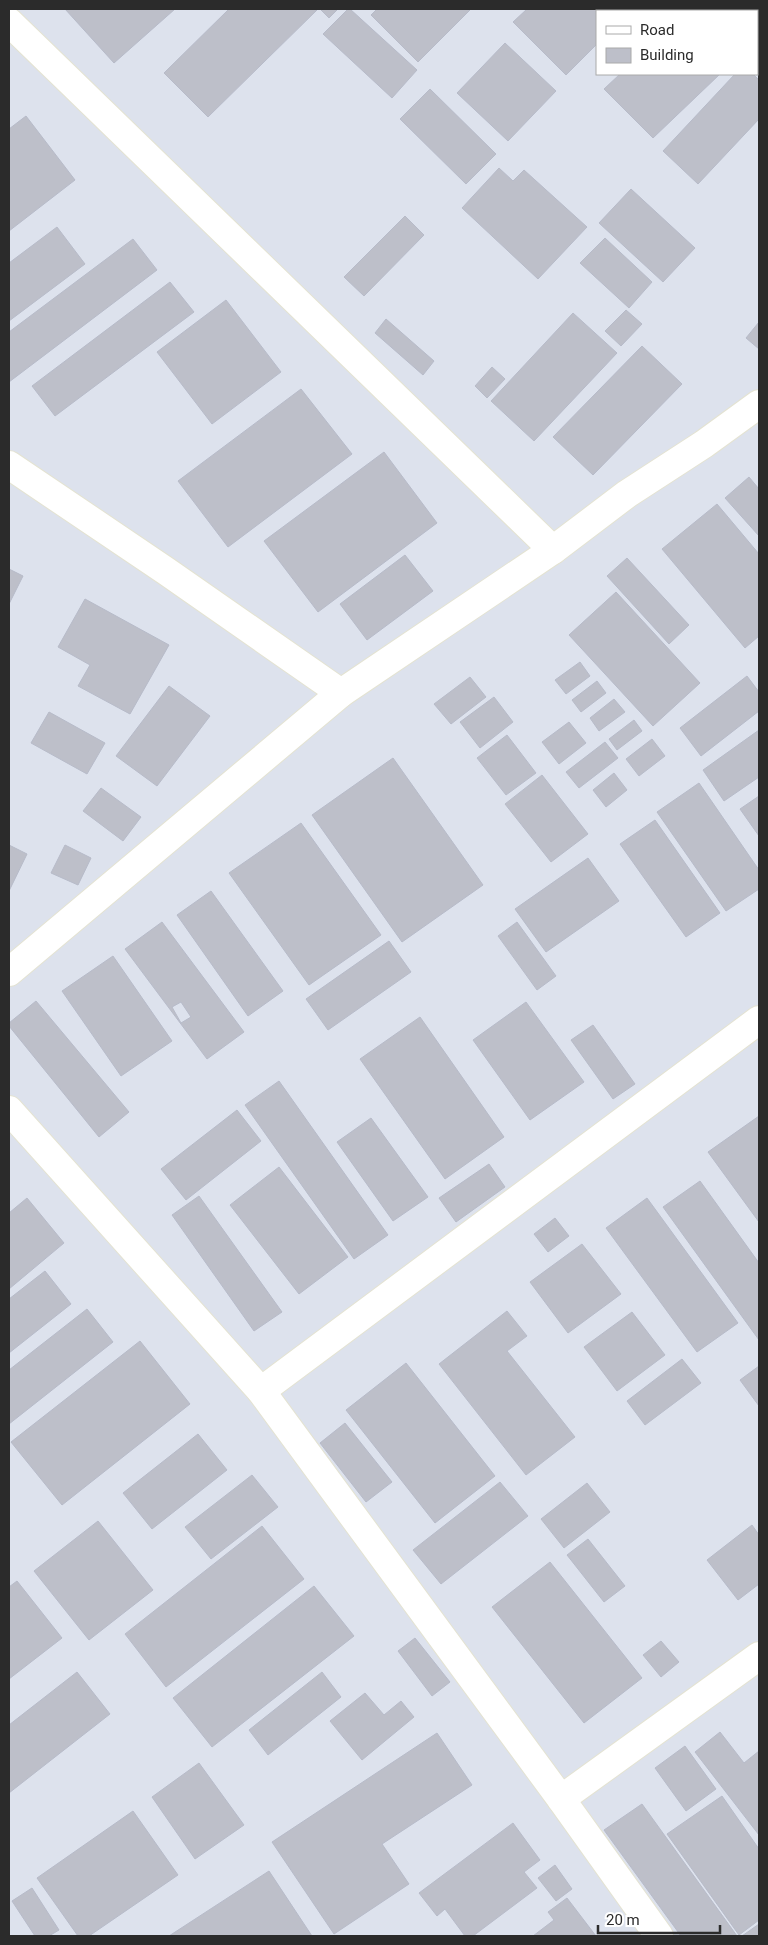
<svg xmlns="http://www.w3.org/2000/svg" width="768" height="1945" font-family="Roboto,sans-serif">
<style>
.building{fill:#bdbfc9;stroke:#b7bbc9;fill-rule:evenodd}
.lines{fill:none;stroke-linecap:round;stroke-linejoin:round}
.minor-casing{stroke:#e4e3d2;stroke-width:30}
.minor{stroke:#fff;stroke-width:28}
</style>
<rect width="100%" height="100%" fill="#dde2ed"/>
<!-- building -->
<g class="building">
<polygon points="65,9 175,9 114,63"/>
<polygon points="229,9 318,9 208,117 164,73"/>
<polygon points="320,9 338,9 329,18"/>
<polygon points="348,9 350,9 417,70 392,98 323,34"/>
<polygon points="377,9 471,9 418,62 371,15"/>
<polygon points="527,9 633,9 630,11 597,11 597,44 566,75 513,22"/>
<polygon points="505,43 556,91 508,141 457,93"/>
<polygon points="620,74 720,74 653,138 604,89"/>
<polygon points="735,74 753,74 759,80 759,119 698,184 663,151"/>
<polygon points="430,89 496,154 466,184 400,119"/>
<polygon points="26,116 75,180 9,231 9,129"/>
<polygon points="499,168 513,181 524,170 587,227 538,279 462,208"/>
<polygon points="631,189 695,248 663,282 599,223"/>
<polygon points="405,216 424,235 364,296 344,277"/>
<polygon points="57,227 85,264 9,321 9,263"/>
<polygon points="605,238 652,282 629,308 580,263"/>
<polygon points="133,239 157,270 9,382 9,332"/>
<polygon points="170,282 194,312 55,416 32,386"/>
<polygon points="226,300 281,372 212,424 157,352"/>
<polygon points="626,310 642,324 621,346 605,331"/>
<polygon points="573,313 617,353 534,441 491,401"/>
<polygon points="386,319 434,361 423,375 375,333"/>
<polygon points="759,322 759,349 746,338"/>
<polygon points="642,346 682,384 593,475 553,437"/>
<polygon points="492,367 505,379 487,398 475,386"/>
<polygon points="301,389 352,454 228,547 178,481"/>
<polygon points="384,452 437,523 318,612 264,541"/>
<polygon points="749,477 759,489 759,536 725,498"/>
<polygon points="717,504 759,554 759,636 745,648 662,549"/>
<polygon points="405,555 433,591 367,640 340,604"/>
<polygon points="627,558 689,625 669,644 607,576"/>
<polygon points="9,569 23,576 9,604"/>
<polygon points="616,592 700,683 653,726 569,635"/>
<polygon points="85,599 169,645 130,714 78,686 90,665 58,647"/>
<polygon points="580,662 590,676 566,694 555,680"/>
<polygon points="747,676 759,692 759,711 701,756 680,728"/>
<polygon points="470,677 486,697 451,724 434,704"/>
<polygon points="597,681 606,693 581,712 572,700"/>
<polygon points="169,686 210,716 157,786 116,756"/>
<polygon points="494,697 513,722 480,748 460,722"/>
<polygon points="614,699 625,712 599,731 590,718"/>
<polygon points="49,712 105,743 87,774 31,743"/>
<polygon points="634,720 642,731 617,750 609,739"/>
<polygon points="569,722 586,743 559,764 542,742"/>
<polygon points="759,730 759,777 724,801 703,770"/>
<polygon points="507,735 536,773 506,795 477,758"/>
<polygon points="652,739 665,756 639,776 626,759"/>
<polygon points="605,742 618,758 579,788 566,772"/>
<polygon points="393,758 483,885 402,942 312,815"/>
<polygon points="614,773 627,790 606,807 593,790"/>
<polygon points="542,775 588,834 551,862 505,804"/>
<polygon points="699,783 759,870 759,889 726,911 657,812"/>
<polygon points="101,788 141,817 123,841 83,811"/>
<polygon points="759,796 759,836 740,809"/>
<polygon points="655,820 720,913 686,937 620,844"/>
<polygon points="301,823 381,935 309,985 229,873"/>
<polygon points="9,845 27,854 9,891"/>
<polygon points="65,845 91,858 78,885 51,873"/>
<polygon points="588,858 619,901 546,952 515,909"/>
<polygon points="211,891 283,991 248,1016 177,915"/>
<path d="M162 922 244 1032 207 1059 125 949ZM181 1002 191 1017 181 1023 172 1007Z"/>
<polygon points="517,922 556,976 537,990 498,936"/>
<polygon points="389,941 411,972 328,1030 306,999"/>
<polygon points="113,956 172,1041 121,1076 62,991"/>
<polygon points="36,1001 129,1112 99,1137 9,1026 9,1023"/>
<polygon points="526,1002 584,1082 530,1120 473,1040"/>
<polygon points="420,1017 504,1137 445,1179 360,1059"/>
<polygon points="593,1025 635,1084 613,1099 571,1040"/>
<polygon points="279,1081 388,1235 354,1259 245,1105"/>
<polygon points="237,1110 261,1141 186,1200 161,1169"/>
<polygon points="759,1116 759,1222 708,1152"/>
<polygon points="371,1118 428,1197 393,1221 337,1142"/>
<polygon points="489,1164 505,1187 456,1222 439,1198"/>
<polygon points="279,1167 348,1257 299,1294 230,1205"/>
<polygon points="700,1181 759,1263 759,1340 663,1207"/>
<polygon points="199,1196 282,1312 254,1331 172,1215"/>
<polygon points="27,1198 64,1243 9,1289 9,1213"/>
<polygon points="647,1198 738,1323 697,1352 606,1228"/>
<polygon points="555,1218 569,1236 548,1252 534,1234"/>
<polygon points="582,1244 621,1294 568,1333 530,1282"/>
<polygon points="45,1271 71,1304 9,1353 9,1299"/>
<polygon points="87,1309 113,1342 9,1424 9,1370"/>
<polygon points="507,1311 527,1336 507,1351 575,1437 526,1475 439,1364"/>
<polygon points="632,1312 665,1355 617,1391 584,1347"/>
<polygon points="140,1341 190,1404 62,1505 11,1442"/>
<polygon points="682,1359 701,1383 645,1425 627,1401"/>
<polygon points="406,1363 495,1476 435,1523 346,1410"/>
<polygon points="759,1366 759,1406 740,1380"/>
<polygon points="345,1423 392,1482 366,1502 320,1443"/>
<polygon points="198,1434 227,1470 152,1529 123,1493"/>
<polygon points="252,1475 278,1507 211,1559 185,1527"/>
<polygon points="500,1482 528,1516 441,1584 413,1550"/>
<polygon points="587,1483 610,1512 564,1548 541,1519"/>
<polygon points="98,1521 153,1590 89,1640 34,1571"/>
<polygon points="752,1525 759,1535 759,1584 738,1600 707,1560"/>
<polygon points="262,1526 304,1579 166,1687 125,1634"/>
<polygon points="588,1539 625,1586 604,1602 567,1555"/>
<polygon points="550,1562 642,1678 584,1723 492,1607"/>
<polygon points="17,1581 62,1638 9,1679 9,1587"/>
<polygon points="314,1586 354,1636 212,1747 173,1698"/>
<polygon points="415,1638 450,1682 432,1696 398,1651"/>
<polygon points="661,1641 679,1662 661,1677 643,1655"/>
<polygon points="77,1672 110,1714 9,1793 9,1725"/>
<polygon points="322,1672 341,1697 268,1755 249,1730"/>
<polygon points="365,1693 384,1715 401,1701 414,1717 362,1760 330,1721"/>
<polygon points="720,1732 744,1763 759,1751 759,1835 695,1752"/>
<polygon points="437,1733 472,1785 382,1844 409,1884 334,1934 272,1842"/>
<polygon points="685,1746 716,1789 686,1811 655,1768"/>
<polygon points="199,1763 244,1825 195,1859 152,1797"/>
<polygon points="722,1796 759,1849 759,1920 739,1935 667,1834"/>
<polygon points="642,1804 737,1936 681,1936 604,1830"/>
<polygon points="133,1811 178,1875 89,1936 78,1936 37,1878"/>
<polygon points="513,1823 540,1860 524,1872 537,1888 473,1936 465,1936 445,1909 437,1916 419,1893"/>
<polygon points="555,1865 572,1889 556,1901 538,1878"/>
<polygon points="269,1871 312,1936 169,1936"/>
<polygon points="32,1888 59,1930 49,1936 35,1936 12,1901"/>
<polygon points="567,1898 596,1936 533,1936 554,1920 548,1912"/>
<polygon points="759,1924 759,1936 742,1936"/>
</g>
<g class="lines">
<!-- minor casing -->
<g class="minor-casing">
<g id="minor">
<polyline points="730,9 732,11"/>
<polyline points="9,22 553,550"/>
<polyline points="757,34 759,36"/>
<polyline points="9,465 166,571 341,693"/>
<polyline points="9,972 341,693 553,550 627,494 704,444 759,404"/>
<polyline points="9,1110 261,1391 561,1799 659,1936"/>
<polyline points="261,1391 759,1020"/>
<polyline points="561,1799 759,1656"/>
</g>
</g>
<!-- minor -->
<use href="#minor" class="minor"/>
</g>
<!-- border -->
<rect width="768" height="1945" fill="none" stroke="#2b2b2b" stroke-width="20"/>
<!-- legend -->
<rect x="596" y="10" width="162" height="65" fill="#ffffff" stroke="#aaaaaa"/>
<rect x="606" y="26" width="25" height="8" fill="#ffffff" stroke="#aaaaaa"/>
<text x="640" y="35" font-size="15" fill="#2b2b2b">Road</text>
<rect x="606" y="48" width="25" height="15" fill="#bdbfc9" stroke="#aaaaaa"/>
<text x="640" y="60" font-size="15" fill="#2b2b2b">Building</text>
<!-- scale -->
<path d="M598 1925v8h122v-8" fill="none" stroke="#2b2b2b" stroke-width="2.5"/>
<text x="606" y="1925" font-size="15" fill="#2b2b2b" stroke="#ffffff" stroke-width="4" paint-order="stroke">20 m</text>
</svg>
